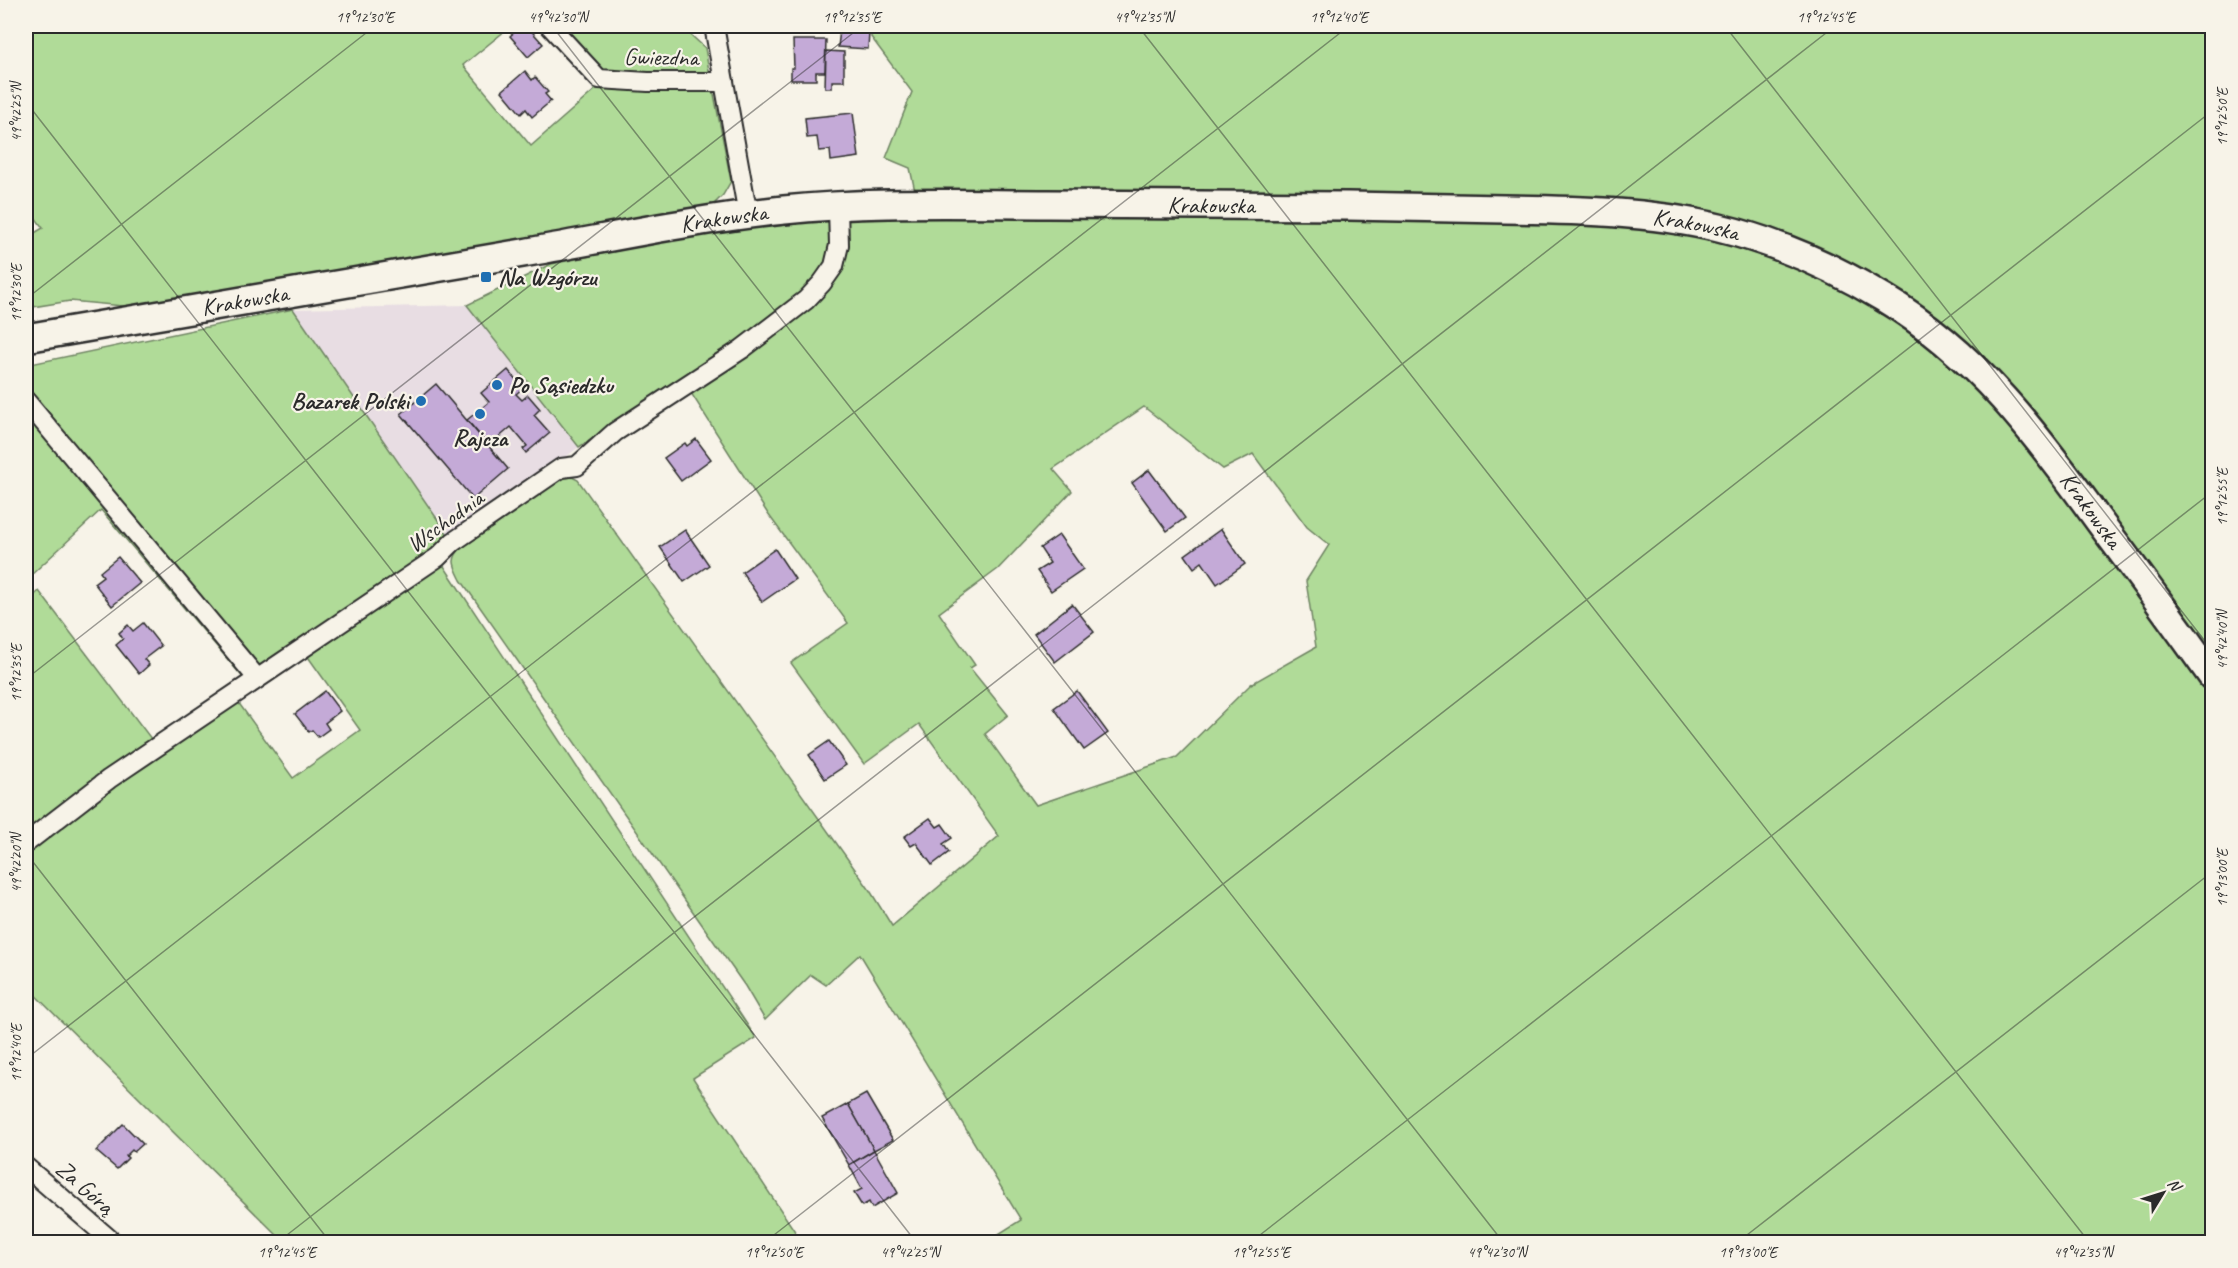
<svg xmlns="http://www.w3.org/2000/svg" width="2238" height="1268" font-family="Caveat,sans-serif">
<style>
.built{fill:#e8dde3}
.green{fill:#b0db98;stroke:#6e8362;stroke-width:1.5;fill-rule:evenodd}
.building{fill:#c4aad7;stroke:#2b2b2b;stroke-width:1.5}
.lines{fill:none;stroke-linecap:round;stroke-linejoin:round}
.street-casing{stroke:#2b2b2b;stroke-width:22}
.secondary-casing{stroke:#2b2b2b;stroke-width:32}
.street{stroke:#f7f3e8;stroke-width:18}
.secondary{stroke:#f7f3e8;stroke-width:27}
.ticks{fill:none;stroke:#2b2b2b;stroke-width:1.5;stroke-opacity:0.45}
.poi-dot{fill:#1f6fb2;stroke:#f7f3e8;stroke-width:2}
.labels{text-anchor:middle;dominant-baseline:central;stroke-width:4.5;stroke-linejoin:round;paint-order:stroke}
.street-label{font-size:24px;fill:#2b2b2b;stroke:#f7f3e8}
.poi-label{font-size:24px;font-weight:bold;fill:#2b2b2b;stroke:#f7f3e8;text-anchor:start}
.neatline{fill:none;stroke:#2b2b2b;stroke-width:2}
.ticks-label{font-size:15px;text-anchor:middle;fill:#2b2b2b}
</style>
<rect width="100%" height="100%" fill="#f7f3e8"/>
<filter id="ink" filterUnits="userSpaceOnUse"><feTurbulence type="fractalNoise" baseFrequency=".0167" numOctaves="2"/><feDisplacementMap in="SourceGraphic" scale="12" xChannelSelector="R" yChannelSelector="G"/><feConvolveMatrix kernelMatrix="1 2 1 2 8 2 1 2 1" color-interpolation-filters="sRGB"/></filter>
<g filter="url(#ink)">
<!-- built -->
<polygon class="built" points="467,305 579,447 453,542 293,309"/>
<!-- green -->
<g class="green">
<path d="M26 26H511L463 65 531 146 596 89C620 89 697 82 714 94L731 181 723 195 714 204 692 210 134 307 70 301 26 308V238L43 228 26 205Z"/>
<polygon points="558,26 681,26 705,48 710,76 607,75"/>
<path d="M872 26H2212V1242H986L1021 1220 860 954 826 985 811 975 765 1020 745 986 461 580C453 564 450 560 462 546L561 479 572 477 578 480 869 889 892 926 999 836 919 724 864 764 791 663 848 623 768 514 686 385 683 383 579 447 467 305 551 264 838 207 918 205 910 168 886 158 912 92 871 37ZM1144 407 1223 469 1253 454 1307 527 1329 545 1306 581 1316 647 1251 684 1177 757 1036 805 985 734 1008 715 970 668 975 665 939 613 998 569 1072 491 1053 469Z"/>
<polygon points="293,309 453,542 438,557 756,1038 693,1078 802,1242 284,1242 26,986 26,848 65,817 238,702 293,778 360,730 306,654 246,681 101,510 29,577 26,573 26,365"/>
<polygon points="39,591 155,744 26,834 26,603"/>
</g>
<!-- building -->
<g class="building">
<polygon points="522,26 527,26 543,44 528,57 510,36"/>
<polygon points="840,30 869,32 868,49 838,47"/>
<polygon points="793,40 826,40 825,72 816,72 816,80 791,80 791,68 794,68"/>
<polygon points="826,51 844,52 844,81 832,81 832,88 825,88"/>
<polygon points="525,71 532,80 535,77 548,92 545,94 551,101 532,117 526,109 521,114 502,91"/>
<polygon points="853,113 859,157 831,161 830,150 819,151 817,137 807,138 805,118"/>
<polygon points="508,370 523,388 516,394 522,400 528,395 540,409 534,415 550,433 526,453 523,449 527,446 511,427 489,446 467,420 489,402 481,393"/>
<polygon points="436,384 508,469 473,499 401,414"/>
<polygon points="696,439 711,459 681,481 664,458 685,443 687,446"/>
<polygon points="1149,470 1185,518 1167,531 1132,483"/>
<polygon points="1221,529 1245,564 1217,584 1202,562 1194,568 1185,555"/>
<polygon points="685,530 709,565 684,582 660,547"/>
<polygon points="1059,535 1083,569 1051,591 1037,571 1050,563 1040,548"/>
<polygon points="775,549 795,579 762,602 742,572"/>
<polygon points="118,557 140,583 112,606 94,583 103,576 100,572"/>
<polygon points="1072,604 1094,632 1055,662 1034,634"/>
<polygon points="143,623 161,646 144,659 149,665 139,674 116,645 123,639 119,633 128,625 133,631"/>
<polygon points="325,691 340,711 325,723 329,729 318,737 312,730 309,732 295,714"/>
<polygon points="1077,691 1108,733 1084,750 1054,708"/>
<polygon points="829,741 846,765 825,779 809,755"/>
<polygon points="930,818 937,827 942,824 952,838 943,844 949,852 932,865 916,843 911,846 904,837"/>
<polygon points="866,1094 893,1140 874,1150 848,1104"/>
<polygon points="848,1104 874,1150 849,1165 822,1118"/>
<polygon points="123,1124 143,1144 134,1152 132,1150 126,1156 128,1158 117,1169 96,1151"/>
<polygon points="874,1150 898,1193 872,1208 869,1202 862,1206 854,1193 862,1189 849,1165"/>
</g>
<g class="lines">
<!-- street casing -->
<g class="street-casing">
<g id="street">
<polyline points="550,26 599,79 648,82 724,82"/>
<polyline points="714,26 748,215"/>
<polyline points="26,401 257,678"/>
<polyline points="26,843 109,779 438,557 453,542 561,468 577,466 615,432 742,349 806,300 822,283 834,266 839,245 838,207"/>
<polyline points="26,1167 113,1242"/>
</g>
</g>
<!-- secondary casing -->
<g class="secondary-casing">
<g id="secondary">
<path id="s1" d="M26 338C191 309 357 281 523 253 609 238 696 219 784 210 871 201 960 204 1048 204 1148 205 1248 205 1348 206 1400 207 1452 208 1504 209 1576 210 1648 211 1719 228 1777 242 1833 267 1884 298 1976 353 2038 436 2099 521 2137 572 2175 624 2212 676"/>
</g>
</g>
<!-- street -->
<use href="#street" class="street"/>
<!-- secondary -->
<use href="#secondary" class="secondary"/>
</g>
</g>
<!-- ticks -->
<path class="ticks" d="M552 26 1503 1242M1138 26 2089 1242M1725 26 2212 650M26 102 916 1242M26 299 375 26M26 679 862 26M26 853 330 1242M26 1059 1349 26M278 1242 1835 26M765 1242 2212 111M1251 1242 2212 492M1738 1242 2212 872"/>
<!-- markers -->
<g class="poi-dot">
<rect x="480" y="271" width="12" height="12" rx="3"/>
<circle cx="497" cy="385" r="6"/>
<circle cx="421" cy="401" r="6"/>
<circle cx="480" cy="414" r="6"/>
</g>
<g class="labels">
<!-- street labels -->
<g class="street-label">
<text transform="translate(661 57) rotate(1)">Gwiezdna</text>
<text stroke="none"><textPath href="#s1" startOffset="1196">Krakowska</textPath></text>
<text stroke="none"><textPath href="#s1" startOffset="708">Krakowska</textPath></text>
<text stroke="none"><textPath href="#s1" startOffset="1682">Krakowska</textPath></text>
<text stroke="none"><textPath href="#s1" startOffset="222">Krakowska</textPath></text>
<text stroke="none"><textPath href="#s1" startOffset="2184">Krakowska</textPath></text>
<text transform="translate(445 521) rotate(-36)">Wschodnia</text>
<text transform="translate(85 1187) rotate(41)">Za Górą</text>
</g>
<!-- poi labels -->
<g class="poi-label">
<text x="498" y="277">Na Wzgórzu</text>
<text x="509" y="385">Po Sąsiedzku</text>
<text x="409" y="401" text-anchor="end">Bazarek Polski</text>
<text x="480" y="438" text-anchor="middle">Rajcza</text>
</g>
</g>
<!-- margin -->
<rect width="2238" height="1268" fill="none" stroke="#f7f3e8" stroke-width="66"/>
<!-- north arrow -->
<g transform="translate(2163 1193) rotate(52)" stroke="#f7f3e8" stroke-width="4.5" paint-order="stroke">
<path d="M0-4.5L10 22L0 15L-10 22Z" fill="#2b2b2b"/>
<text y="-9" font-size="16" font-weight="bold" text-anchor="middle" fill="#2b2b2b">N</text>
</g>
<rect x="33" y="33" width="2172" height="1202" class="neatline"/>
<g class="ticks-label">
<text x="365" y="22">19°12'30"E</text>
<text x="558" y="22">49°42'30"N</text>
<text x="852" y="22">19°12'35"E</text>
<text x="1144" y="22">49°42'35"N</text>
<text x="1339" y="22">19°12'40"E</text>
<text x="1826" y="22">19°12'45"E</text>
<text transform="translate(16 112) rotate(-90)" y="5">49°42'25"N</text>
<text transform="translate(2222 117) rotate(-90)" y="5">19°12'50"E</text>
<text transform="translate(16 293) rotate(-90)" y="5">19°12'30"E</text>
<text transform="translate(2222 497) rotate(-90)" y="5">19°12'55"E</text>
<text transform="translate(2222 640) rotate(-90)" y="5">49°42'40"N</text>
<text transform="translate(16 673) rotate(-90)" y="5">19°12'35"E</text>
<text transform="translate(16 863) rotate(-90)" y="5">49°42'20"N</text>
<text transform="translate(2222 878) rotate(-90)" y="5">19°13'00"E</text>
<text transform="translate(16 1053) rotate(-90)" y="5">19°12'40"E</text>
<text x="287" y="1257">19°12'45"E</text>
<text x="774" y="1257">19°12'50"E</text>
<text x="910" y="1257">49°42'25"N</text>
<text x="1261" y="1257">19°12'55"E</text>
<text x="1497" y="1257">49°42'30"N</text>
<text x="1748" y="1257">19°13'00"E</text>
<text x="2083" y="1257">49°42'35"N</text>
</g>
</svg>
